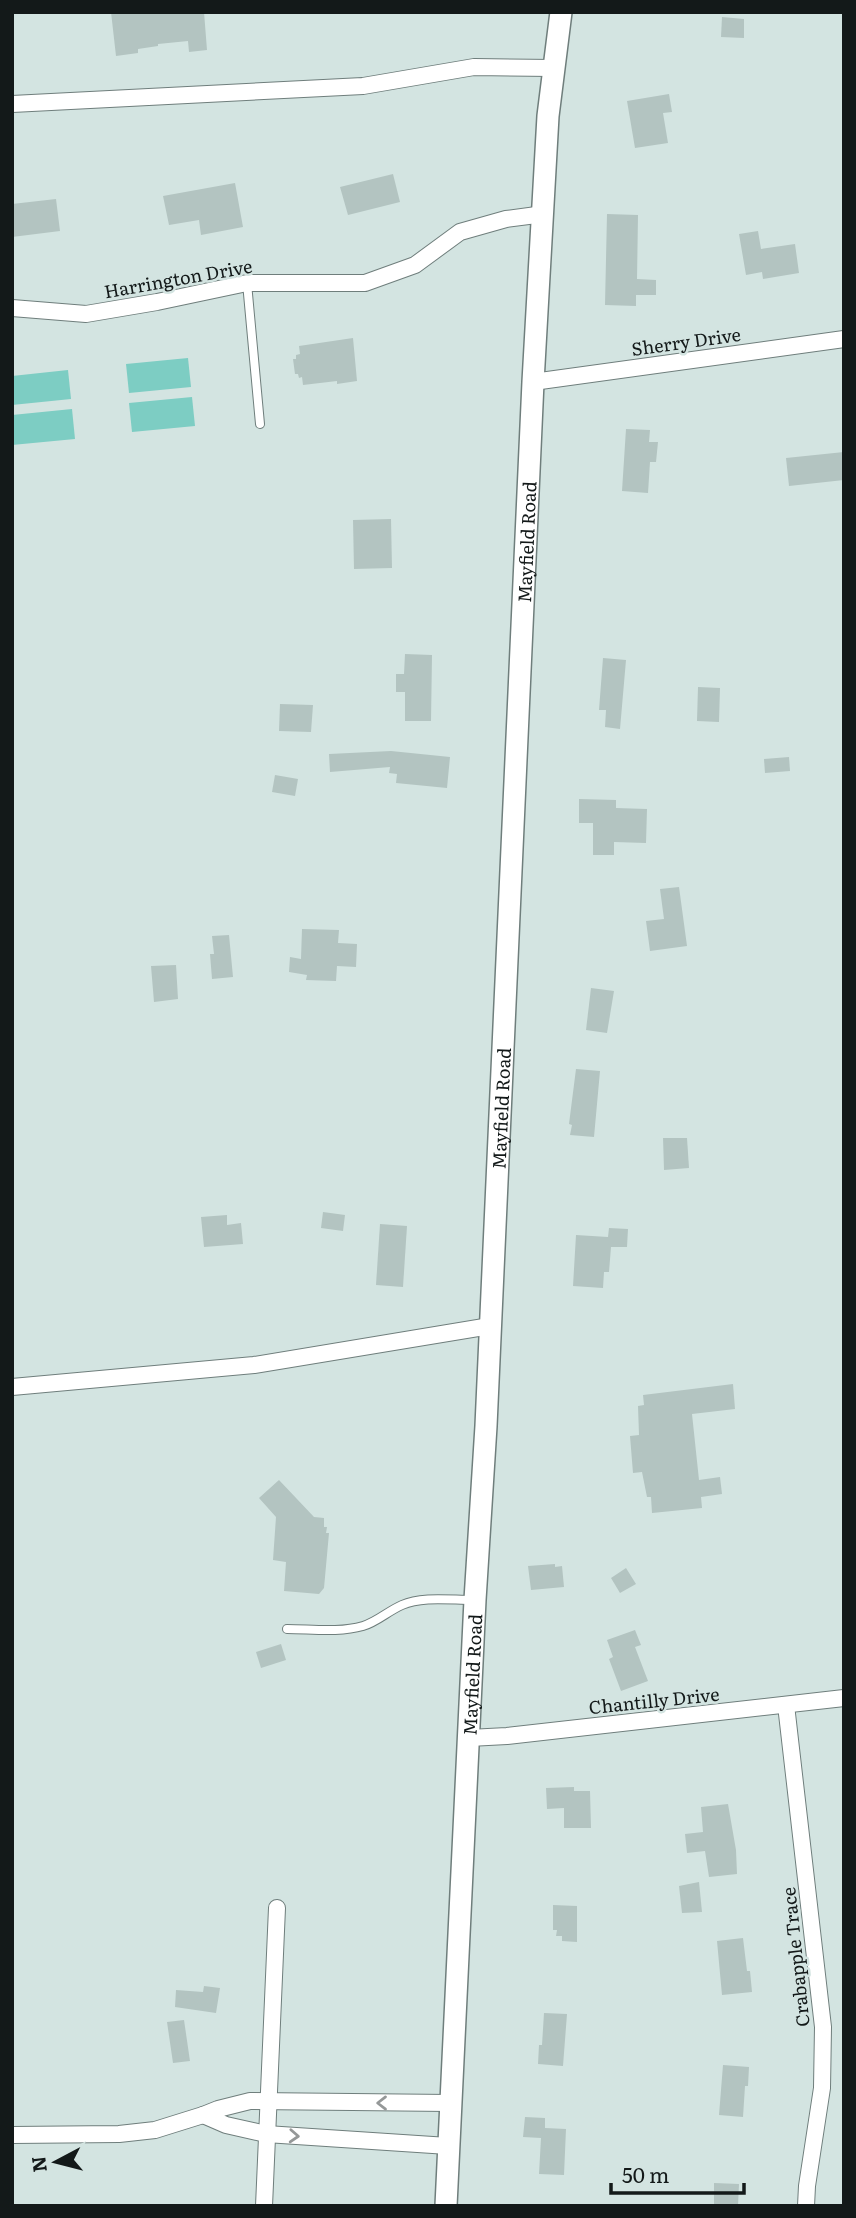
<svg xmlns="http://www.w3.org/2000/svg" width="856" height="2218" font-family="Literata,serif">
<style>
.green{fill:#7dcdc3}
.building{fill:#b3c4c1}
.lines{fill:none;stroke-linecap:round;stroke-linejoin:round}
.lane-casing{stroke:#6f7e7c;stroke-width:10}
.street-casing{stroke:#6f7e7c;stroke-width:18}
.secondary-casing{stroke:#6f7e7c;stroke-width:24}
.lane{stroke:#fff;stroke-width:8}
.street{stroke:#fff;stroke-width:16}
.secondary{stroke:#fff;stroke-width:21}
.oneway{stroke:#959898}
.labels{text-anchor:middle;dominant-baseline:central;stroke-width:5;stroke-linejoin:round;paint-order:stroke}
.street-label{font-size:18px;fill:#131919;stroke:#d3e4e1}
</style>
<rect width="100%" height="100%" fill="#d3e4e1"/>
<!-- green -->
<g class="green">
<polygon points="188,358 191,387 129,393 126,364"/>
<polygon points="68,370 71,399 12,405 12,376"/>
<polygon points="192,397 195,426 132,432 129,403"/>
<polygon points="72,409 75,439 12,445 12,415"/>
</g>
<!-- building -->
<g class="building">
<polygon points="111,12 204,12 207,50 189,52 188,41 158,44 158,46 138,49 138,53 116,56"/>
<polygon points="722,17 744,19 744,38 721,37"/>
<polygon points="669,94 672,112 663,113 668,143 635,148 627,101"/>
<polygon points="393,174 400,202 348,215 340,187"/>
<polygon points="235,183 243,227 201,235 199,220 169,225 163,196"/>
<polygon points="56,199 60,231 12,237 12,204"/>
<polygon points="607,214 638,215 637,279 656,280 656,295 636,295 636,306 605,305"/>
<polygon points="758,231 761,249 795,244 799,273 763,279 762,272 746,275 739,234"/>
<polygon points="353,338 357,381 337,384 337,381 303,385 302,377 299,378 298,374 295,374 293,359 296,359 296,355 300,354 299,346"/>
<polygon points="626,429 650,430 649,442 658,442 656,462 650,462 648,493 622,491"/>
<polygon points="844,452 844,480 789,486 786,458"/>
<polygon points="391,519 392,568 354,569 353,520"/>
<polygon points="405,654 432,655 431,721 405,721 405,692 396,692 396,674 404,674"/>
<polygon points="603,658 626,660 620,729 605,727 606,710 599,710"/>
<polygon points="698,687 720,688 719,722 697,721"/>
<polygon points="280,704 313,705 311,732 279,731"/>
<polygon points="391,751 450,757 447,788 396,783 397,774 389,773 390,767 330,772 329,754"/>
<polygon points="789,757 790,771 765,773 764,759"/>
<polygon points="275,775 298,779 295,796 272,792"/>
<polygon points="579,799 616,800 616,808 647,809 646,843 614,842 614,855 593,855 593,823 579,823"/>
<polygon points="679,887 687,946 650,951 646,921 664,919 660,889"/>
<polygon points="302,929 339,930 338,943 357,944 356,967 337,966 336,981 306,980 307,975 289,972 290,957 301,959"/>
<polygon points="229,935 233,977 212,979 210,954 214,954 212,936"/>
<polygon points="176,965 178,999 154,1002 151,966"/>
<polygon points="591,988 614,991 607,1033 586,1030"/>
<polygon points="576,1069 600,1071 594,1137 570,1135 572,1125 569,1124 570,1116"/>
<polygon points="663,1138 687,1138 689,1168 664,1170"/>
<polygon points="323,1212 345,1215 343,1231 321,1228"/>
<polygon points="227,1215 227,1225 241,1223 243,1244 204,1247 201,1217"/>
<polygon points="380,1224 407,1226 403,1287 376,1285"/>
<polygon points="609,1228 628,1229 627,1247 611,1247 609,1272 604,1272 603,1288 573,1286 576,1235 608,1237"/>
<polygon points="733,1384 735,1409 692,1414 699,1480 720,1477 722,1494 701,1497 702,1508 652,1513 651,1497 647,1497 642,1472 633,1473 630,1436 639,1435 638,1406 644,1405 643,1395"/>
<polygon points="279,1480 314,1517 324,1518 324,1527 327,1527 326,1533 329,1533 324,1588 319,1594 284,1591 286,1562 273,1560 276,1517 259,1498"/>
<polygon points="555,1564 555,1567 562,1566 564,1587 531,1590 528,1566"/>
<polygon points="626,1568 636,1584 620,1593 611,1578"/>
<polygon points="635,1630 641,1645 635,1647 648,1681 621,1691 609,1659 613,1657 607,1640"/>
<polygon points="281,1644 286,1660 261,1668 256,1652"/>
<polygon points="574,1787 574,1791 590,1791 591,1828 564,1828 564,1808 547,1809 546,1788"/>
<polygon points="728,1804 736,1850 737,1874 709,1877 705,1851 687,1853 685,1834 703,1832 701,1807"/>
<polygon points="699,1882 702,1912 682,1913 679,1886"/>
<polygon points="553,1905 577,1906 577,1942 562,1941 562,1936 556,1936 557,1930 553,1930"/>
<polygon points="743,1938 747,1971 750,1971 752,1992 722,1995 717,1941"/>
<polygon points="204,1986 220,1988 216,2013 175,2007 176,1990 203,1992"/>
<polygon points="544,2013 567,2014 563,2066 538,2064 539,2045 542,2045"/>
<polygon points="184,2020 190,2061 173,2063 167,2022"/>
<polygon points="723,2065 749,2067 748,2086 745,2086 743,2117 719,2115"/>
<polygon points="525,2117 545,2118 545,2128 566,2129 564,2175 539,2174 541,2138 523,2137"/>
<polygon points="714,2183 739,2184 738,2206 714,2206"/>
</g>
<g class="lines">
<!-- lane casing -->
<g class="lane-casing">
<g id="lane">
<polyline points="247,283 260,424"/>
<path d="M287 1629C311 1629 339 1633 363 1626 377 1622 388 1611 402 1605 422 1596 450 1600 472 1600"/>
</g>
</g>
<!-- street casing -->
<g class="street-casing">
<g id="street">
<polyline points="12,104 363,86 474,67 553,68"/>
<polyline points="12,308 86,314 157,302 247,283 365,283 415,265 460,232 506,219 544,214"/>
<polyline points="533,382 844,339"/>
<polyline points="12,1387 254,1365 490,1326"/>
<polyline points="786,1705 823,2027 822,2088 807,2186 806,2206"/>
<polyline points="469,1738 507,1736 844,1698"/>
<polyline points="12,2135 119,2134 155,2130 203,2115"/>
<polyline points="448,2146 266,2134 226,2125 203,2115 218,2109 250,2101 450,2103"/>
<polyline points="264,2206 277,1908"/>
</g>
</g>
<!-- secondary casing -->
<g class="secondary-casing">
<g id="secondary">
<path id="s1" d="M446 2206 475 1600 486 1426 533 382 548 116 561 12"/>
</g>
</g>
<!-- lane -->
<use href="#lane" class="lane"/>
<!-- street -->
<use href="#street" class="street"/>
<!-- secondary -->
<use href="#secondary" class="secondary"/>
</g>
<!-- one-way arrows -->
<defs><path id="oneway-chevron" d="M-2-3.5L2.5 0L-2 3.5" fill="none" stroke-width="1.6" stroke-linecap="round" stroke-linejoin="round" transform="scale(1.75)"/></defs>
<g class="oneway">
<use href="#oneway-chevron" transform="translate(382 2103) rotate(180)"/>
<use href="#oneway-chevron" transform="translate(294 2136) rotate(3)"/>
</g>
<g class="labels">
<!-- street labels -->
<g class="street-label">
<text transform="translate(178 278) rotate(-10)">Harrington Drive</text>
<text transform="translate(686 341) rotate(-8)">Sherry Drive</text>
<text stroke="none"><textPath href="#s1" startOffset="1666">Mayfield Road</textPath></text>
<text stroke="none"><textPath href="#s1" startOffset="1099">Mayfield Road</textPath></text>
<text stroke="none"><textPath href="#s1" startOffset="532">Mayfield Road</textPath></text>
<text transform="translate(654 1700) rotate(-6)">Chantilly Drive</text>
<text transform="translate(795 1957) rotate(-96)">Crabapple Trace</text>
</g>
</g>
<!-- border -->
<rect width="856" height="2218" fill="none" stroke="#131919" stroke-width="28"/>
<!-- north arrow -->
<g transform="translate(56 2162) rotate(263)" stroke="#d3e4e1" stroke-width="5" paint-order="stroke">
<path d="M0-5L12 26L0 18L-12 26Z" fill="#131919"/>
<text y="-10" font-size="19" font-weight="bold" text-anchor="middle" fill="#131919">N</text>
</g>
<!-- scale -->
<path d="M611 2183v10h133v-10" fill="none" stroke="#131919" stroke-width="3.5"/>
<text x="622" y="2183" font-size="21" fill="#131919" stroke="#d3e4e1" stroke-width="5" paint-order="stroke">50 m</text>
</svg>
